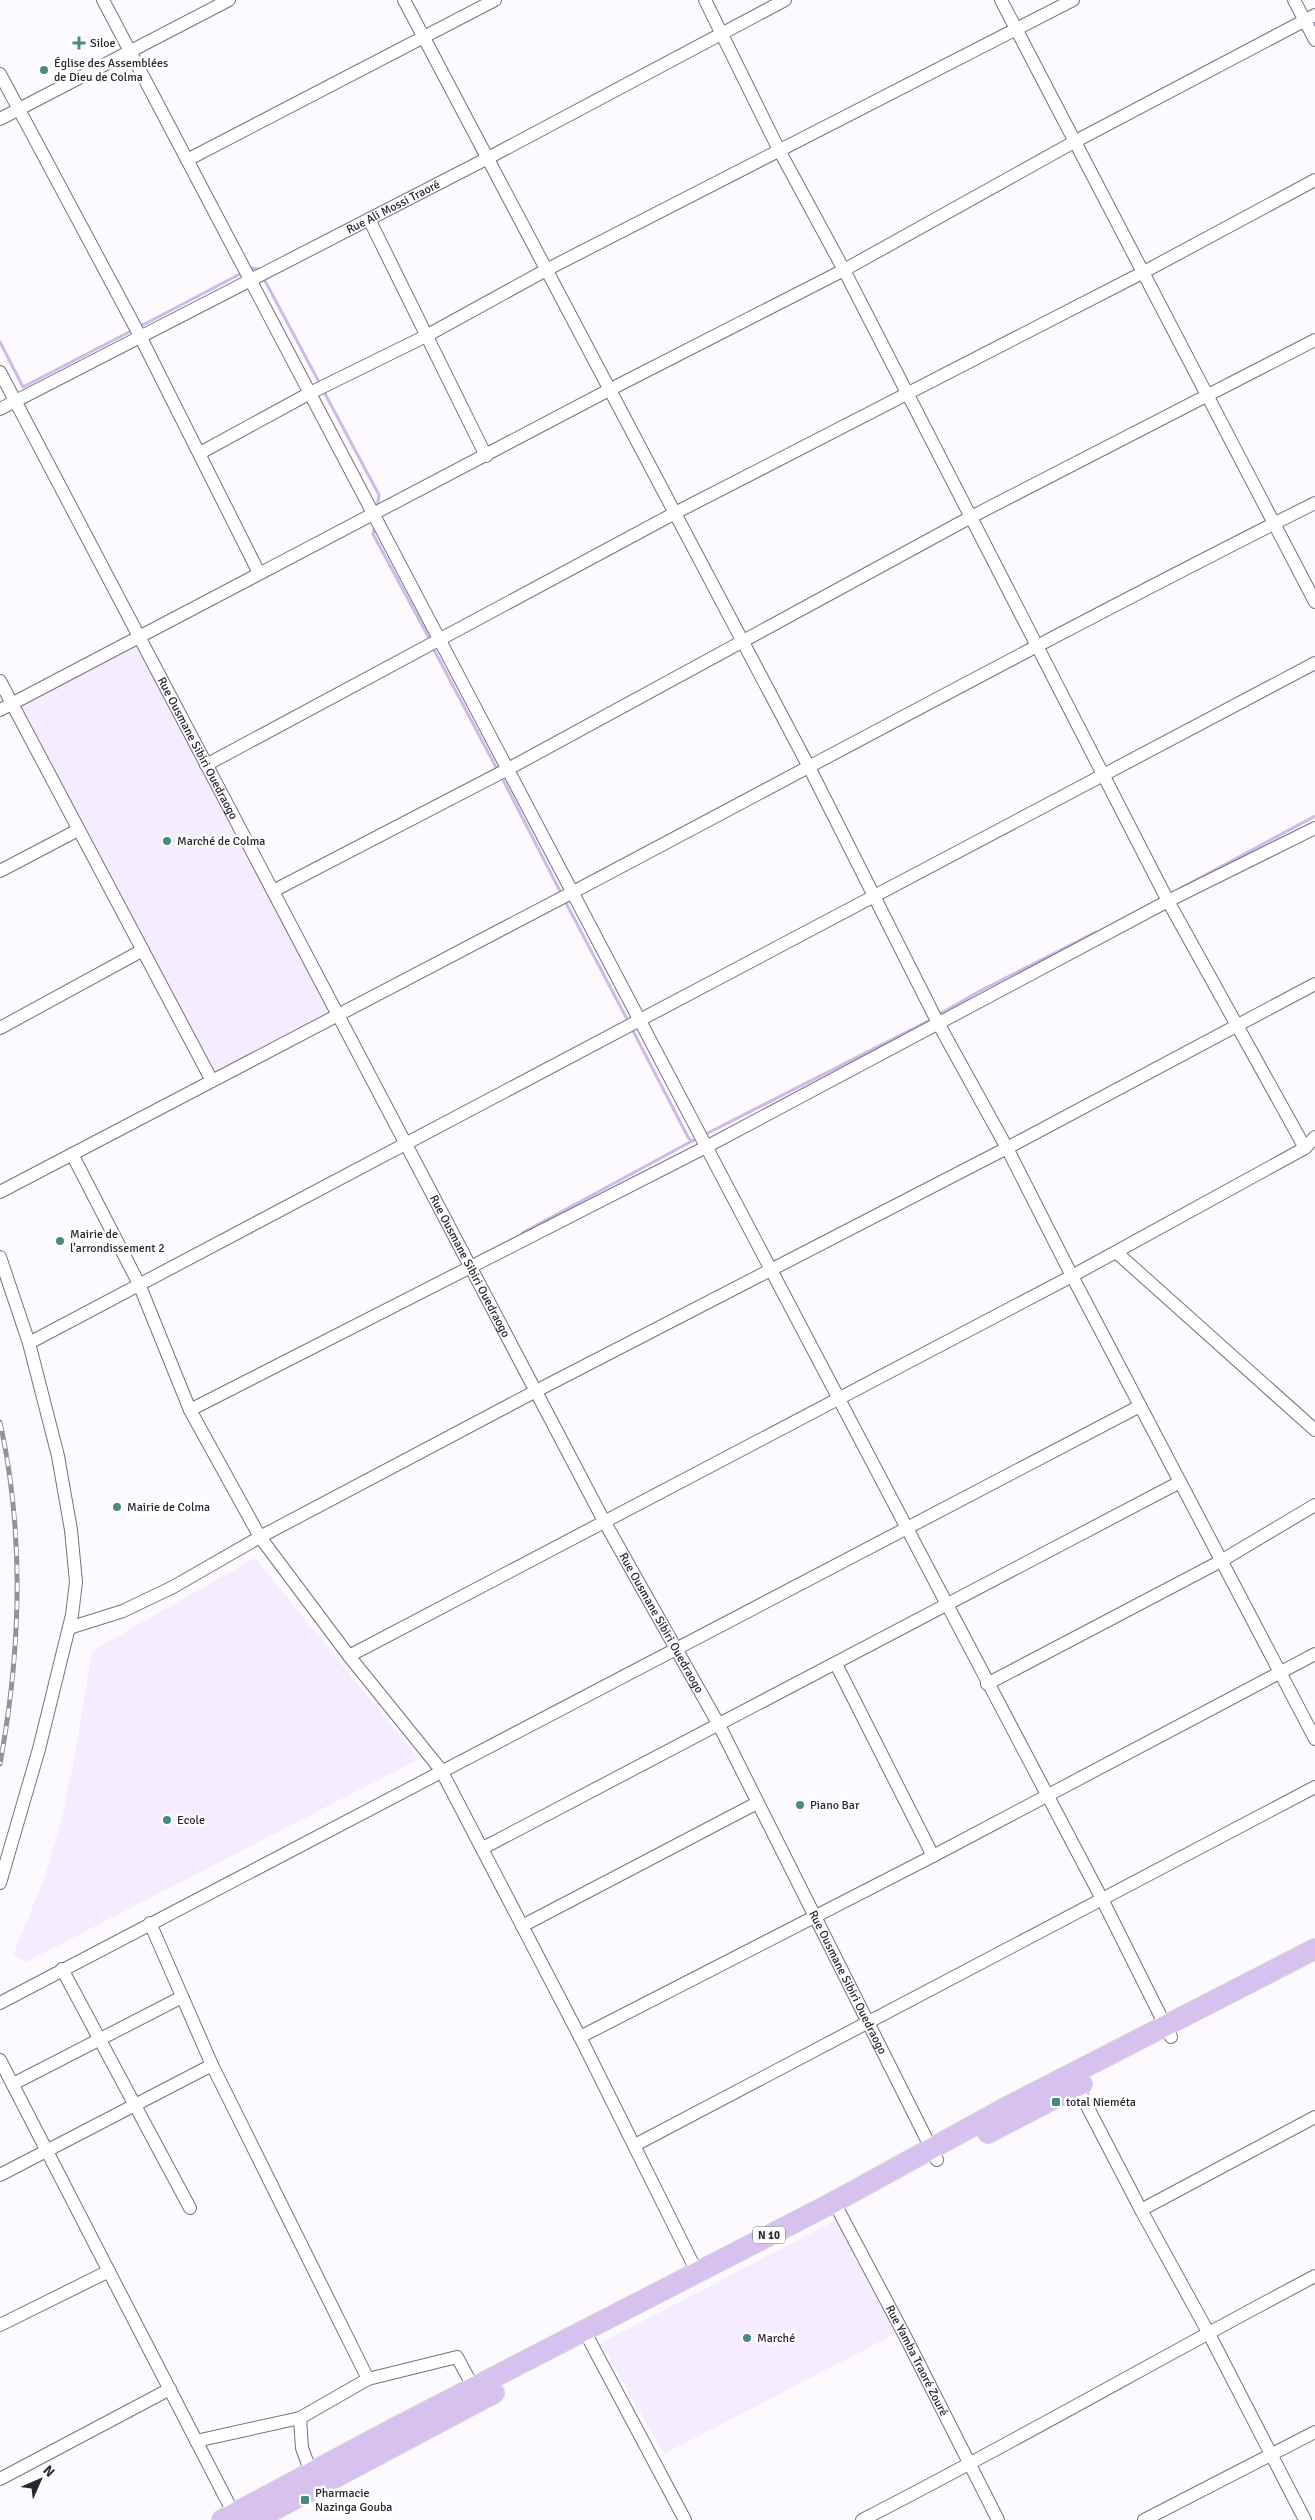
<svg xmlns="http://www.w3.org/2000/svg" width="1315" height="2520" font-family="Signika,sans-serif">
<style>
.built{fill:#f5edff}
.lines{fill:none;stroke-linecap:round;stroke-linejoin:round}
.stream{stroke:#cfbae7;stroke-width:3}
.street-casing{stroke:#797083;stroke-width:14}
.primary-casing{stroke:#d9d8d9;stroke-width:22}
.street{stroke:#fff;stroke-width:12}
.primary{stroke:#d7c1ee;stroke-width:20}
.rail-casing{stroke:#949197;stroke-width:5}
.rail{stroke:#fff;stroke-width:3;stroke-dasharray:9;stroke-linecap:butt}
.poi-dot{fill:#458b81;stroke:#fff;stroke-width:2}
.labels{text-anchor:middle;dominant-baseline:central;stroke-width:5;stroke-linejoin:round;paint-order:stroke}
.shield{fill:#fff;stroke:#6a676d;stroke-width:1}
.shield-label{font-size:11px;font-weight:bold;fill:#2a262e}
.poi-label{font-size:12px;fill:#2a262e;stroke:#fff;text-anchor:start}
.street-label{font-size:12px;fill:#2a262e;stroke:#fff}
</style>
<rect width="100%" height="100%" fill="#fcfafe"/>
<!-- built -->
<g class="built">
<polygon points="140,638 339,1014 211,1079 13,704"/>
<polygon points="255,1558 419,1759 26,1962 13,1955 45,1876 60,1825 73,1766 92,1651"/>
<polygon points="836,2220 895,2334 664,2454 601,2343"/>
</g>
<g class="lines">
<!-- stream -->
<g class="stream">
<polyline points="249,268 259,269 260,271"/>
<polyline points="263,277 320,384"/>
<polyline points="139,327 242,273"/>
<polyline points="0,342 23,387 133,330"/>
<polyline points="323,390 379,495 377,507"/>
<polyline points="375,525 373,534 430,640"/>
<polyline points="432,646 498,771"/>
<polyline points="501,776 562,895"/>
<polyline points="1181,888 1315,816"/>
<polyline points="565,901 628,1021"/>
<polyline points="938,1015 978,992 1096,932"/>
<polyline points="631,1027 689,1139 693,1141"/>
<polyline points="704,1135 932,1019"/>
<polyline points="522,1233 694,1140"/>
</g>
<!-- street casing -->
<g class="street-casing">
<g id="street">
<polyline points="103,0 1102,1899 1171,2037"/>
<polyline points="404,0 809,767 938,1023 1007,1148 1072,1276 1315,1739"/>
<polyline points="705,0 779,150 844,270 1168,901 1305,1148"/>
<polyline points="1001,0 1315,602"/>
<polyline points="1294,0 1315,40"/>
<polyline points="0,74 140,336 259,573"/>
<polyline points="0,119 229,0"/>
<polyline points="187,160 495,0"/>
<polyline points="369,219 486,456"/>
<path id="s1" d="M0 372 604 1521 719 1725 937 2160"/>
<path id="s2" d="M0 409 488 158 785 0"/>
<polyline points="200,453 310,393 426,336 546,270 1073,0"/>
<polyline points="0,681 211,1079"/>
<polyline points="0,710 609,390 844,270 1074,142 1315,15"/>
<polyline points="206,765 675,513 1142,273 1315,180"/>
<polyline points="0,871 78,830"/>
<polyline points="273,891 508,769 971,517 1315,340"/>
<polyline points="0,1028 143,950"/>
<polyline points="72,1154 139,1284 190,1410 260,1537 349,1656 441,1770 580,2037 697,2272"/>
<path d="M0 1192C191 1090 384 992 575 891 821 761 1066 628 1315 503"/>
<polyline points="1116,1252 1315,1430"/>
<polyline points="0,1257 29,1343 58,1456 71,1530 76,1582 72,1615 39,1749 0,1883"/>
<polyline points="29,1343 1315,663"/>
<polyline points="190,1410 706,1147 1168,901 1315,828"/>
<polyline points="69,1628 123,1611 173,1587 260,1537 536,1391 1007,1148 1315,984"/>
<polyline points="349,1656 1072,1276 1305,1148 1315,1137"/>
<polyline points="836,1664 933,1856"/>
<polyline points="987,1684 1221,1561 1315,1505"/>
<polyline points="483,1848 1180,1482"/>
<polyline points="150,1923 212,2065 368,2379 457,2357 477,2394"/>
<polyline points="522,1926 757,1803"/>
<polyline points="62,1969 190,2208"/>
<polyline points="0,2003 1140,1406"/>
<polyline points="580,2037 933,1856 1315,1654"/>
<polyline points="0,2060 237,2520"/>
<polyline points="1074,2081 1141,2210 1208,2332 1305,2520"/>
<polyline points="13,2084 182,1997"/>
<polyline points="635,2145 1315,1787"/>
<polyline points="0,2175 212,2065"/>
<path id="s3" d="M834 2202 906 2338 998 2520"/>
<polyline points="1141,2210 1315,2117"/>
<polyline points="0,2325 109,2271"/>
<polyline points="585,2332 685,2520"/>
<polyline points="300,2418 302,2448 313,2478"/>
<polyline points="196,2441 300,2418 368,2379"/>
<polyline points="0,2479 170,2389"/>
<path d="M862 2520C1015 2442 1163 2356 1315 2276"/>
<polyline points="1144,2520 1315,2432"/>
</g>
</g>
<!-- primary casing -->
<g class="primary-casing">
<g id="primary">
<polyline points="988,2133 1082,2084"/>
<polyline points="222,2520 393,2429 834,2202 1009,2106 1315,1949"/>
<polyline points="255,2520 494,2393"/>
</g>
</g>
<!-- street -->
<use href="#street" class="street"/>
<!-- primary -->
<use href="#primary" class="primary"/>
<!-- rail casing -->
<g class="rail-casing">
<path id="rail" d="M0 1422C25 1536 21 1650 0 1764"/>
</g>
<!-- rail -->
<use href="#rail" class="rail"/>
</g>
<!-- markers -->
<g class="poi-dot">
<path d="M76.5 35.5h5v5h5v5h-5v5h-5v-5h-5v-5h5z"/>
<circle cx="44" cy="70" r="5"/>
<circle cx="167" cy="841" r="5"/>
<circle cx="60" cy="1241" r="5"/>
<circle cx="117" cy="1507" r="5"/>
<circle cx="800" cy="1805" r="5"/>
<circle cx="167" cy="1820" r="5"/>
<rect x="1051" y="2097" width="10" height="10" rx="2.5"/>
<circle cx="747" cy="2338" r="5"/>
<rect x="300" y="2495" width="10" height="10" rx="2.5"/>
</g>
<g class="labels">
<!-- shield labels -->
<rect class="shield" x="753" y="2226.5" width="32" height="17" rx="4"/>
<g class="shield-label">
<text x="769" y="2235">N 10</text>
</g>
<!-- poi labels -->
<g class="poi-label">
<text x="90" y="43">Siloe</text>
<text x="54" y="63">Église des Assemblées<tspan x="54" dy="14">de Dieu de Colma</tspan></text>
<text x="177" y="841">Marché de Colma</text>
<text x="70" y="1234">Mairie de<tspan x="70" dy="14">l'arrondissement 2</tspan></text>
<text x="127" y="1507">Mairie de Colma</text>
<text x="810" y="1805">Piano Bar</text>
<text x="177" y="1820">Ecole</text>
<text x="1066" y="2102">total Nieméta</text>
<text x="757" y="2338">Marché</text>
<text x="315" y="2493">Pharmacie<tspan x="315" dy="14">Nazinga Gouba</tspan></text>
</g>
<!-- street labels -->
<g class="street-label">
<text stroke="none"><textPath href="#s2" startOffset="442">Rue Ali Mossi Traoré</textPath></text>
<text stroke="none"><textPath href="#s1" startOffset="425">Rue Ousmane Sibiri Ouedraogo</textPath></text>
<text stroke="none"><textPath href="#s1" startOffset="1010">Rue Ousmane Sibiri Ouedraogo</textPath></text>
<text stroke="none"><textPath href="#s1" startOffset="1415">Rue Ousmane Sibiri Ouedraogo</textPath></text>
<text stroke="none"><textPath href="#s1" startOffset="1820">Rue Ousmane Sibiri Ouedraogo</textPath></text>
<text stroke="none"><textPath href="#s3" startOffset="179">Rue Yamba Traoré Zouré</textPath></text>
</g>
</g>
<!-- north arrow -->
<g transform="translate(40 2480) rotate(45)" stroke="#ffffff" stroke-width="4" paint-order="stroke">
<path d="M0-4L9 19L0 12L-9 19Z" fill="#2a262e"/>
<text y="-8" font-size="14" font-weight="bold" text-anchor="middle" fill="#2a262e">N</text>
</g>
</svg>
